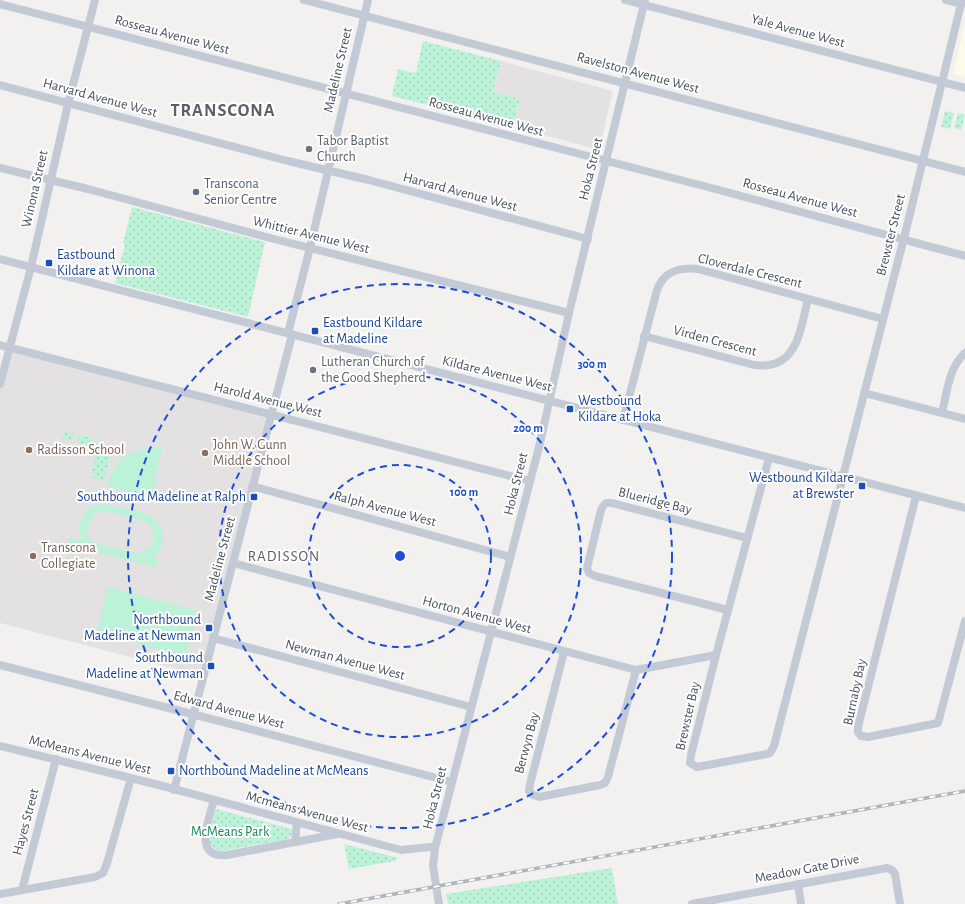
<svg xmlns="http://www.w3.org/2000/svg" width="965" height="904" font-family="'Alegreya Sans',sans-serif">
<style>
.commercial{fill:#fdfae9}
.education{fill:#e4e1e2}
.grass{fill:#bcf2d7;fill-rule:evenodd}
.park{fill:url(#park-dots)}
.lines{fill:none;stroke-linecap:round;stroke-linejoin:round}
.minor{stroke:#c3cad6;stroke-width:8}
.rail-casing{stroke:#b2b4bb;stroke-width:3.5}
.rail{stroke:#fff;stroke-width:2;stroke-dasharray:6;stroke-linecap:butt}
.ring{fill:none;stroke:#1d4ed8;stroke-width:2;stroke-dasharray:7 5}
.worship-dot{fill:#6b7280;stroke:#fff;stroke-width:1.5}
.service-dot{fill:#5c6f8a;stroke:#fff;stroke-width:1.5}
.transit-dot{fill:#1a4fb4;stroke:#fff;stroke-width:1.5}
.education-dot{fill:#8d6e63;stroke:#fff;stroke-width:1.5}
.labels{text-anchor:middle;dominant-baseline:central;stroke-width:4;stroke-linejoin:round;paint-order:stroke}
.street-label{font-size:14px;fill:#47515f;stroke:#fff}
.worship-label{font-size:14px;fill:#5b616d;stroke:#fff;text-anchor:start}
.service-label{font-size:14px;fill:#4e5e75;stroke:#fff;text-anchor:start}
.transit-label{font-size:14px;fill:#164399;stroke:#fff;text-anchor:start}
.education-label{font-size:14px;fill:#785e54;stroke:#fff;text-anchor:start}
.park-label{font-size:14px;fill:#118659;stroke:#fff}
.neighbourhood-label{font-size:15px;letter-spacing:1px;fill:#5c5f66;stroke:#fff}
.district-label{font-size:18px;font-weight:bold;letter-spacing:1px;fill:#5c5f66;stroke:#fff}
.centre{fill:#1d4ed8;stroke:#fff;stroke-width:2}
.ring-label{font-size:12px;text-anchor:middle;font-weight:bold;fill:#1d4ed8;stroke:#fff;stroke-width:4;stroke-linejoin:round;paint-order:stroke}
</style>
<defs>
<pattern id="park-dots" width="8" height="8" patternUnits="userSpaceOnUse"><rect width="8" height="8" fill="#bcf2d7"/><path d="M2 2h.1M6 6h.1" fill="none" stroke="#a3d1bb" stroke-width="1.8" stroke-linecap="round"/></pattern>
</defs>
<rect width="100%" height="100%" fill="#f3f0f0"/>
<!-- commercial -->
<polygon class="commercial" points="965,23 965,77 953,74"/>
<!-- education -->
<g class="education">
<polygon points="501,61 613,91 599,150 512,126 520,99 493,92"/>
<polygon points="10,347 271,414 203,676 0,623 0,384"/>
</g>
<!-- grass -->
<g class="grass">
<path d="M159 448H162L153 494 150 497 107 486C117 455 127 450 159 448Z"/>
<path d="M99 504C108 505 145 512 151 516 158 520 163 529 163 537 163 547 159 552 152 558L158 560 156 567 67 545 68 538 82 540C76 523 82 510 99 504ZM98 511H102C111 513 142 519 148 523 152 527 155 534 154 540 152 548 146 552 139 554L94 543C83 535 88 519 98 511Z"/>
<polygon points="108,587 198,611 186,656 96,633"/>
</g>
<!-- park -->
<g class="park">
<polygon points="423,41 501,61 493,92 520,99 512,126 392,96 398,69 416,73"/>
<polygon points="945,111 954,113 950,129 941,127"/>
<polygon points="958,113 965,115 961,130 954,128"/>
<polygon points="132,207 265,242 248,317 115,283 125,244 123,243"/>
<polygon points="64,432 74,434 72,441 62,439"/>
<polygon points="79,435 91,437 89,446 77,443"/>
<polygon points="95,442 103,446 106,454 110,456 104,481 91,477 97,450 93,449"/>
<path d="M216 809 292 829V834L288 839 222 851C215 850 209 847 208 839Z"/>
<polygon points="344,844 398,858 395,861 349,869"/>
<polygon points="612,868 618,904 448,904 446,894"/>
</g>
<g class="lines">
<!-- minor -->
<g class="minor">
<polyline points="304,0 965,172"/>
<polyline points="625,0 965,88"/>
<polyline points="946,0 961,4"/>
<polyline points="0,4 719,190 965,256"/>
<polyline points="0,85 288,161 369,180 588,239"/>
<polyline points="0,168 88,189 270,238 569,313"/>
<polyline points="0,259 965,508"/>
<polyline points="288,333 310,248 368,0"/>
<path d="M644 336 754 365C797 371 800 331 808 299"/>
<polyline points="0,345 530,481"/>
<polyline points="0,384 31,267 68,104 95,0"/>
<polyline points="864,393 965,419"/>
<path d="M942 413C947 392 949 367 965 353"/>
<path d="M623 420 657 290C664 271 679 267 698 269L883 319"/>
<polyline points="769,458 716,655 691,755 690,763 697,767 762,755 770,753 774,746 906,230 962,0"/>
<polyline points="252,486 510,557"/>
<polyline points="916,496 858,727 858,732 861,736 868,737 938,723 965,621"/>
<polyline points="233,563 636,670 716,655"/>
<path d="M728 610 595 576 589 573 587 568 601 510C604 504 605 502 612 503L747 538"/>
<polyline points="213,638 471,707"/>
<polyline points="564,652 530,784 529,791 533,795 539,797 600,785 605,783 608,777 636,670"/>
<polyline points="0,665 192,714 452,782"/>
<polyline points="0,746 159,785 401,850 430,847 435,848"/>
<polyline points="174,790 292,335"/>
<path d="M214 800C209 819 192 859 227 855L337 834"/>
<polyline points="295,842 297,823"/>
<polyline points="798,884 801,904"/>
<polyline points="22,890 56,759"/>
<polyline points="0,894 95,877 103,873 107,863 131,778"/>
<polyline points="439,904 433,866 435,848 540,443 569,313 645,0"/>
<polyline points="692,904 887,868 892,870 895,874 900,904"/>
</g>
<!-- rail casing -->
<g class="rail-casing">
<polyline id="rail" points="339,904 965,791"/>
</g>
<!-- rail -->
<use href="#rail" class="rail"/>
</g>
<!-- distance rings -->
<g class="ring">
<circle cx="400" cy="556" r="91"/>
<circle cx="400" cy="556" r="181"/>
<circle cx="400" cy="556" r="272"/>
</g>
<!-- markers -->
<g class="worship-dot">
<circle cx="309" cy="149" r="4"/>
<circle cx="313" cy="370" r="4"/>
</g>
<circle class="service-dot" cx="196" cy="192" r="4"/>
<g class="transit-dot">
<rect x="45" y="259" width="8" height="8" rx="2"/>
<rect x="311" y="327" width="8" height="8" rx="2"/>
<rect x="566" y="405" width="8" height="8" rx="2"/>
<rect x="858" y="482" width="8" height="8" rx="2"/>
<rect x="250" y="493" width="8" height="8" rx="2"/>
<rect x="205" y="624" width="8" height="8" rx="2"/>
<rect x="207" y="662" width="8" height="8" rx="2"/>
<rect x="167" y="767" width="8" height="8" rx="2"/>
</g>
<g class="education-dot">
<circle cx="29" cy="450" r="4"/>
<circle cx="205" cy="453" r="4"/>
<circle cx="33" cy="556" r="4"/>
</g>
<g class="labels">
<!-- street labels -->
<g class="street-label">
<text transform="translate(798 31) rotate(15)">Yale Avenue West</text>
<text transform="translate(172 35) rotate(15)">Rosseau Avenue West</text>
<text transform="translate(338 70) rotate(-77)">Madeline Street</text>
<text transform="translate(638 73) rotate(15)">Ravelston Avenue West</text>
<text transform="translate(100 98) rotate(15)">Harvard Avenue West</text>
<text transform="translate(486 117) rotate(15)">Rosseau Avenue West</text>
<text transform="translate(591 169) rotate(-76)">Hoka Street</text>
<text transform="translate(35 189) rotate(-77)">Winona Street</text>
<text transform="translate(460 192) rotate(15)">Harvard Avenue West</text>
<text transform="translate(800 198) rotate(15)">Rosseau Avenue West</text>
<text transform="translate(311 235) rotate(14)">Whittier Avenue West</text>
<text transform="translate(891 235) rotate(-76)">Brewster Street</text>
<text transform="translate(750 271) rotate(14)">Cloverdale Crescent</text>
<text transform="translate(715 341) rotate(15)">Virden Crescent</text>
<text transform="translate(497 374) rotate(14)">Kildare Avenue West</text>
<text transform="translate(268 400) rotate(14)">Harold Avenue West</text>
<text transform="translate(516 484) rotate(-76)">Hoka Street</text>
<text transform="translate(655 501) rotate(14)">Blueridge Bay</text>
<text transform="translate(385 509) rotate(15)">Ralph Avenue West</text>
<text transform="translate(220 559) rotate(-75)">Madeline Street</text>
<text transform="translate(477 615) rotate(15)">Horton Avenue West</text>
<text transform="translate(345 660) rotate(15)">Newman Avenue West</text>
<text transform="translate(855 692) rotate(-78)">Burnaby Bay</text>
<text transform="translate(229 710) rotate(15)">Edward Avenue West</text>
<text transform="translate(688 716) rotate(-77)">Brewster Bay</text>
<text transform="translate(527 743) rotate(-75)">Berwyn Bay</text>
<text transform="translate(90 755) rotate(14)">McMeans Avenue West</text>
<text transform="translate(435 798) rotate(-76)">Hoka Street</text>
<text transform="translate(307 812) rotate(15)">Mcmeans Avenue West</text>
<text transform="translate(26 822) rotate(-75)">Hayes Street</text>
<text transform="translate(807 869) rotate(-11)">Meadow Gate Drive</text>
</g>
<!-- worship labels -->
<g class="worship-label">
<text x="317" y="141">Tabor Baptist<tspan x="317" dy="16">Church</tspan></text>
<text x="321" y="362">Lutheran Church of<tspan x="321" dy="16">the Good Shepherd</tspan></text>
</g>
<!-- service labels -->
<g class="service-label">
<text x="204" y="184">Transcona<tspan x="204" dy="16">Senior Centre</tspan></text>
</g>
<!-- transit labels -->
<g class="transit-label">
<text x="57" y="255">Eastbound<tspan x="57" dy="16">Kildare at Winona</tspan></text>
<text x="323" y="323">Eastbound Kildare<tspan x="323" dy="16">at Madeline</tspan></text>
<text x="578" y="401">Westbound<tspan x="578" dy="16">Kildare at Hoka</tspan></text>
<text x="854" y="478" text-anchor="end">Westbound Kildare<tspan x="854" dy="16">at Brewster</tspan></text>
<text x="246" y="497" text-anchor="end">Southbound Madeline at Ralph</text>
<text x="201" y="620" text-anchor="end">Northbound<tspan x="201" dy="16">Madeline at Newman</tspan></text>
<text x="203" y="658" text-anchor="end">Southbound<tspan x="203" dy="16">Madeline at Newman</tspan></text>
<text x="179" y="771">Northbound Madeline at McMeans</text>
</g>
<!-- education labels -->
<g class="education-label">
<text x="213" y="445">John W. Gunn<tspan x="213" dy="16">Middle School</tspan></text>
<text x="37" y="450">Radisson School</text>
<text x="41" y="548">Transcona<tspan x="41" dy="16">Collegiate</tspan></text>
</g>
<!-- park labels -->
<g class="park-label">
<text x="230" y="832">McMeans Park</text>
</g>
<!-- neighbourhood labels -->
<g class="neighbourhood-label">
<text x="284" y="556">RADISSON</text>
</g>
<!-- district labels -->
<g class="district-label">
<text x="223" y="111">TRANSCONA</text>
</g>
</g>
<circle cx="400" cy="556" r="6" class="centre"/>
<g class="ring-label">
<text x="592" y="368">300 m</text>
<text x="528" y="432">200 m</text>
<text x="464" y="496">100 m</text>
</g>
</svg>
